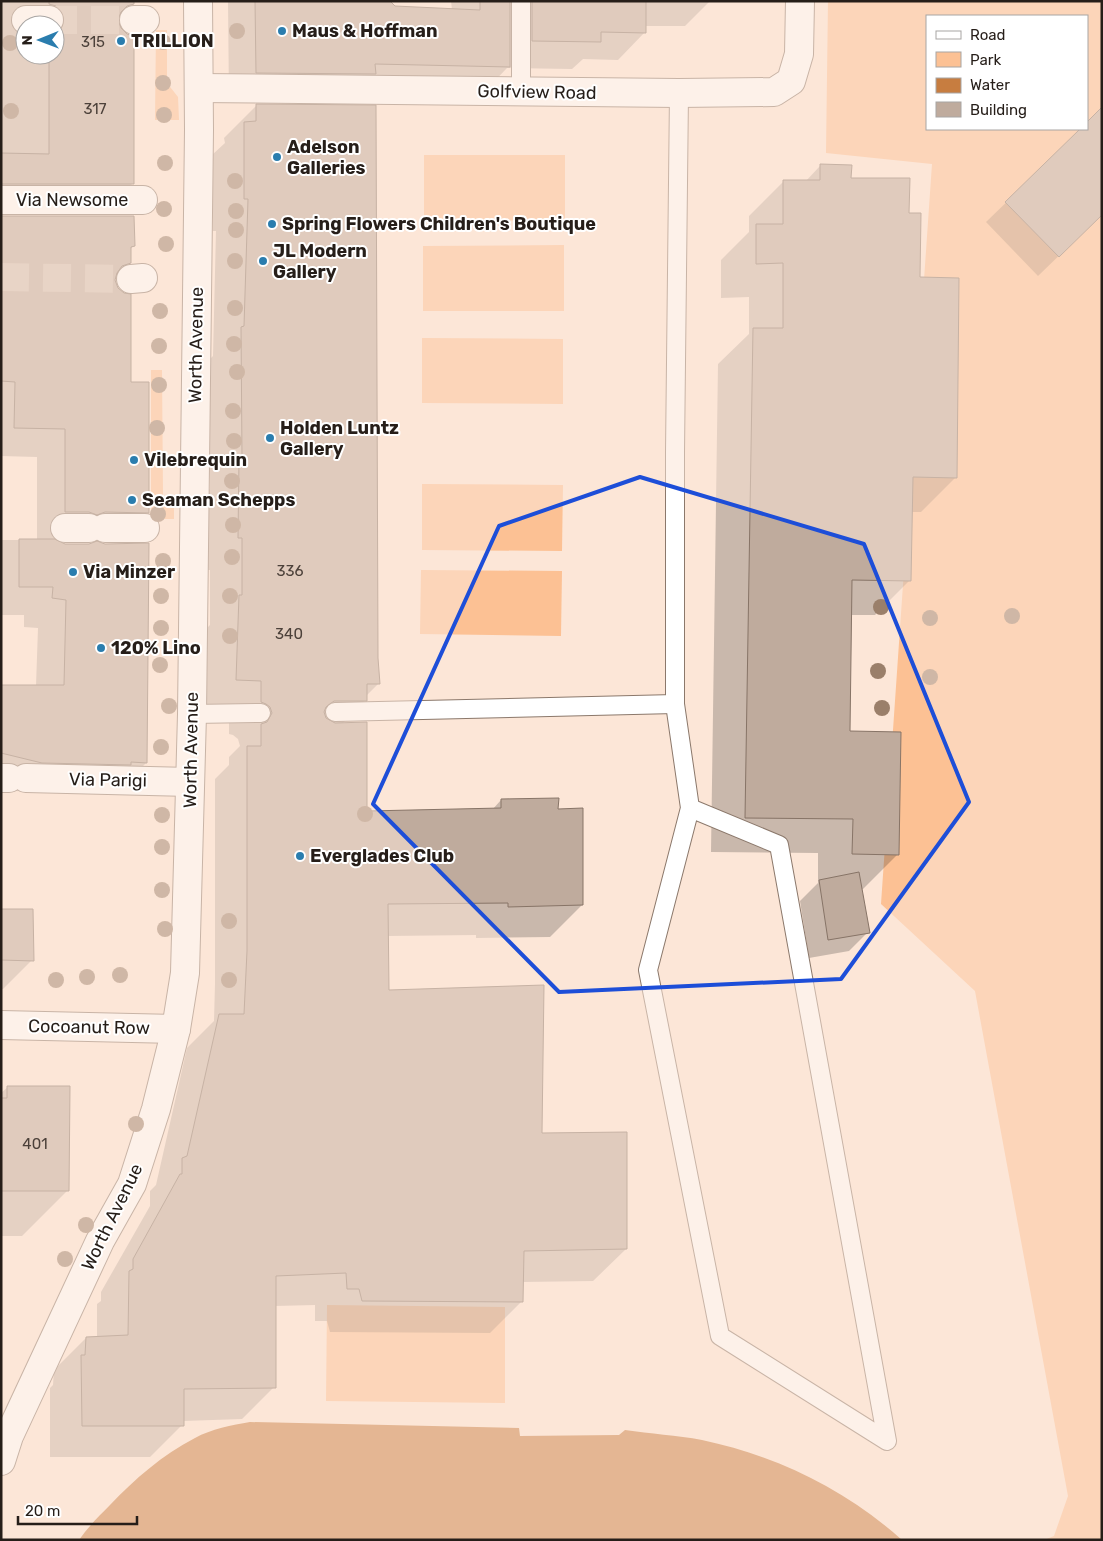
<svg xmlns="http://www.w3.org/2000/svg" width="1103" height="1541" font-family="Rubik,sans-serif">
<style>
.green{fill:#fcc194;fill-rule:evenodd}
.water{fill:#c77d40}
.shadow{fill:#0003;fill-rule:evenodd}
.building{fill:#bfab9d;stroke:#877467}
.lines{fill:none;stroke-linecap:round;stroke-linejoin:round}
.street-tunnel{stroke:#d1beb1;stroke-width:28;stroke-dasharray:28 14;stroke-linecap:butt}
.lane-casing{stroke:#8b786b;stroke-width:20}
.street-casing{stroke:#8b786b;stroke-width:30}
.secondary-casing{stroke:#8b786b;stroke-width:30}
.lane{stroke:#fff;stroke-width:18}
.street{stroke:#fff;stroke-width:28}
.secondary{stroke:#fff;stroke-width:28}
.tree{fill:#9a7f6a}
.marked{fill:none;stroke:#1d4ed8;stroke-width:4;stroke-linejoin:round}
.poi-dot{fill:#2a7dae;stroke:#fff;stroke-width:2}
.labels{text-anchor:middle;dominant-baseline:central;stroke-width:4;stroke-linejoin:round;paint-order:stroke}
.number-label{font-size:15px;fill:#4c413a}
.poi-label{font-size:18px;font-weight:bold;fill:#261e19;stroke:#fff;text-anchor:start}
.street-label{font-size:18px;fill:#261e19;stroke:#fff}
</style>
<rect width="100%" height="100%" fill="#fce6d7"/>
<!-- green -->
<g class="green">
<path d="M828 1H1102V1540H1044L1054 1536 1068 1496 975 991 881 904 932 164 826 153ZM927 16H1087V129H927Z"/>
<polygon points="156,30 167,30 167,83 178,97 179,120 155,120"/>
<polygon points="424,155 565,155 565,221 424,220"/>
<polygon points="564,245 564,311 423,311 423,246"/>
<polygon points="422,338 563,339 563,404 422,403"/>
<polygon points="151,370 162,370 163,496 174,507 174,519 151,519"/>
<polygon points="422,484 563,485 562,551 422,550"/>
<polygon points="421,570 562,571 561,636 420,634"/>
<polygon points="327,1305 505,1307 505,1403 326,1401"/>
</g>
<!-- water -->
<path class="water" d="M250 1422 519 1428 520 1436 619 1435 625 1430C650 1434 677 1435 702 1440 777 1456 845 1489 902 1540H79C88 1527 99 1516 110 1505 135 1479 162 1455 195 1438 211 1429 232 1425 250 1422Z"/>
<!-- shadow -->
<g class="shadow">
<path d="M1 1H133V4L117 20 132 184 104 213H1ZM25 25H55V55H25Z"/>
<polygon points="228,1 389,1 395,8 452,10 451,1 710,1 685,26 645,26 645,32 618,60 583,59 572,69 507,68 482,94 229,100"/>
<polygon points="257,105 377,658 378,684 365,697 365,700 342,724 366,812 492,810 501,800 557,810 582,905 550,937 476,938 476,935 387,936 388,991 541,1135 626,1249 593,1281 522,1282 522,1301 490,1333 330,1332 327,1321 315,1321 315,1305 274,1306 274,1387 242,1419 183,1421 182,1425 150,1457 50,1457 50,1388 53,1385 54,1370 86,1338 97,1337 97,1304 101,1301 101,1292 150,1206 150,1191 156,1185 187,1048 214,1021 215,984 215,779 229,765 229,757 240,746 238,739 233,735 229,734 229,713 205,712 207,628 210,625 210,570 207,570 207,492 210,489 209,360 213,356 216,231 213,231 212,155 225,143 224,138"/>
<polygon points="1102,109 1102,214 1038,276 986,222 1082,129 1087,129 1087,124"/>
<polygon points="820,166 850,179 908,215 956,477 921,512 911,512 910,580 875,615 851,615 849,733 898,854 863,889 861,889 868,932 849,951 809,958 800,901 818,883 818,853 711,852 718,364 749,334 749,297 721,298 721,260 749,232 749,216 784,181 805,182"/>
<polygon points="1,217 133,246 130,250 129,263 115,278 147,513 119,542 75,541 67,543 59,540 58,542 146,763 117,792 101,793 13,791 1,788 1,686 36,686 38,628 24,627 24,615 1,615 1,540 37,540 37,457 1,456"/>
<polygon points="1,910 32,960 3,989 1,989"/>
<polygon points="8,1087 67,1191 22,1236 1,1236 1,1093"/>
</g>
<!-- building -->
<g class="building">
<polygon points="49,1 134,1 134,4 127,6 121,12 118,20 121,28 127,34 134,36 134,184 1,184 1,153 49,154 49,55 55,55 55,34 62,28 65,20 62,12 56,6 49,4"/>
<polygon points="255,1 390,1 395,6 480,10 480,1 510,1 510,67 375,64 376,74 256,73"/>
<polygon points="532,1 646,1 646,33 601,32 601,42 532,41"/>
<polygon points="256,104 376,105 378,658 380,684 367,684 367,701 334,701 326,707 324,712 326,718 335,723 367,722 367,811 501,808 501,799 559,798 558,809 583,808 583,905 508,907 508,903 388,904 389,990 544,985 542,1133 627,1132 627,1249 524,1251 523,1302 362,1301 359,1289 347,1289 346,1273 276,1276 276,1388 184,1389 184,1426 82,1426 81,1355 85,1355 86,1337 128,1335 129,1271 133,1269 133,1259 180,1174 182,1174 182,1158 187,1156 219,1014 244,1014 247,951 247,746 261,746 261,724 267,722 272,713 270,707 266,704 261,702 261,681 236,680 239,595 242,595 242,538 238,538 239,458 242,458 241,327 244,326 248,199 244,199 244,122 256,121"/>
<polygon points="1102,107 1102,215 1059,257 1005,202 1080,129 1087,129 1087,122"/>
<polygon points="820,164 852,165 851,178 910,178 909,213 921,213 920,277 959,278 957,478 913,477 911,581 852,580 850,731 901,732 899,855 852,854 853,819 745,818 753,328 783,328 783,263 756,264 756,224 783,224 783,180 820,180"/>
<polygon points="1,216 134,216 135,246 131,247 131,263 122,266 117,273 115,280 118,288 124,293 131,294 131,382 149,382 149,513 105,512 97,515 89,512 65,512 65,429 14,428 15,382 1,381"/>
<polygon points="19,539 55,539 65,544 89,544 97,541 105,544 149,543 147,763 131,762 131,765 42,763 1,753 1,685 64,685 66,600 52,598 53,587 19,587"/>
<polygon points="859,872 870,933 828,940 819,880"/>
<polygon points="1,909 33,909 34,961 1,960"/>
<polygon points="7,1086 70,1086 69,1191 1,1191 1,1098 7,1098"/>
</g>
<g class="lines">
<!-- street-tunnel -->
<g class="street-tunnel">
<polyline points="49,20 134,20"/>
<polyline points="1,277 131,279"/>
</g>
<!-- lane casing -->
<g class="lane-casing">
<g id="lane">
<polyline points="521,92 521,1"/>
<polyline points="675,704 690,808 648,970 720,1336 887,1441 779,845 690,808"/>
<polyline points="335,712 675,704 675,452 679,93"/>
<polyline points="192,714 261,713"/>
</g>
</g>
<!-- street casing -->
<g class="street-casing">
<g id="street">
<polyline points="26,20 49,20"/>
<polyline points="134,20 145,20"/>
<polyline points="199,88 679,93 774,92 791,81 799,54 800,1"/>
<polyline points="1,200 143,200"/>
<polyline points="131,279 143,278"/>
<polyline points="65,528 89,528"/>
<polyline points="105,528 145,528"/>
<polyline points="1,778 9,778"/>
<polyline points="26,778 190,782"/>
<polyline points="1,1461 9,1436 100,1241 132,1184 156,1109 176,1029"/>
</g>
</g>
<!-- secondary casing -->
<g class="secondary-casing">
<polyline id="secondary" points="1,1025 176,1029 185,973 192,714 199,130 198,1"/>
</g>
<!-- lane -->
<use href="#lane" class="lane"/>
<!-- street -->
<use href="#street" class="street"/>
<!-- secondary -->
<use href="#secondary" class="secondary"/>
</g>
<!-- trees -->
<g class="tree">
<circle cx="237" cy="31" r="8"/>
<circle cx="163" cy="42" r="8"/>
<circle cx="10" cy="43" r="8"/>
<circle cx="163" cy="83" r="8"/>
<circle cx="11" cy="111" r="8"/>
<circle cx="164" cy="115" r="8"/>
<circle cx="165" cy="163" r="8"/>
<circle cx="235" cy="181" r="8"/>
<circle cx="164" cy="209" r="8"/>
<circle cx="236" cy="211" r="8"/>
<circle cx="236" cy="230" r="8"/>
<circle cx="166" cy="244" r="8"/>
<circle cx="235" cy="261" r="8"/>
<circle cx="235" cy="308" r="8"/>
<circle cx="160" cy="311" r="8"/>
<circle cx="234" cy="344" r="8"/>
<circle cx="159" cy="346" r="8"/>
<circle cx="237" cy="372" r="8"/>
<circle cx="159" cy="385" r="8"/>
<circle cx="233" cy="411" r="8"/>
<circle cx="157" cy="428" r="8"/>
<circle cx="234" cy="441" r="8"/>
<circle cx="232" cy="481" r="8"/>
<circle cx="158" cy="514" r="8"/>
<circle cx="233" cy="525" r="8"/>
<circle cx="232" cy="557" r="8"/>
<circle cx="163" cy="561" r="8"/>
<circle cx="161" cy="596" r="8"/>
<circle cx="230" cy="596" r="8"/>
<circle cx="881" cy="607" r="8"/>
<circle cx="1012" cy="616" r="8"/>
<circle cx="930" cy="618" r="8"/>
<circle cx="161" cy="628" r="8"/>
<circle cx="230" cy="636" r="8"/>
<circle cx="160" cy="665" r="8"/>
<circle cx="878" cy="671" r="8"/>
<circle cx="930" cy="677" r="8"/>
<circle cx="169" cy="706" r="8"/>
<circle cx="882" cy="708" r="8"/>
<circle cx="161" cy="747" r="8"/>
<circle cx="365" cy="814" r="8"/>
<circle cx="162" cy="815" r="8"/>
<circle cx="162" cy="847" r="8"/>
<circle cx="162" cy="890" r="8"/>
<circle cx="229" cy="921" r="8"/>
<circle cx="165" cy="929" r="8"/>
<circle cx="120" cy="975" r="8"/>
<circle cx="87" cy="977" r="8"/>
<circle cx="56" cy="980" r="8"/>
<circle cx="229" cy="980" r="8"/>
<circle cx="136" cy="1124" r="8"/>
<circle cx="86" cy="1225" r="8"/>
<circle cx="65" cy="1259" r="8"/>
</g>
<!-- marked area -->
<path d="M0 0H1103V1541H0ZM640 477 864 544 969 802 841 979 559 992 373 804 499 526Z" fill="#fce6d7" fill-opacity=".55" fill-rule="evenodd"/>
<path class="marked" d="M640 477 864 544 969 802 841 979 559 992 373 804 499 526Z"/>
<!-- markers -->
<g class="poi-dot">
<circle cx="282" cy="31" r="5"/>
<circle cx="121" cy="41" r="5"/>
<circle cx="277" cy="157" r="5"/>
<circle cx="272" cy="224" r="5"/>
<circle cx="263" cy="261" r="5"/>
<circle cx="270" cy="438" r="5"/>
<circle cx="134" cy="460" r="5"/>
<circle cx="132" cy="500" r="5"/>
<circle cx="73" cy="572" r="5"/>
<circle cx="101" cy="648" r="5"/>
<circle cx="300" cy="856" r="5"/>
</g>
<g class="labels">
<!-- number labels -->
<g class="number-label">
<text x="93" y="42">315</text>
<text x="95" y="109">317</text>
<text x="290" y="571">336</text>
<text x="289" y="634">340</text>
<text x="35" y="1144">401</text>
</g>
<!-- poi labels -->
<g class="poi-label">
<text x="292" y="31">Maus &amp; Hoffman</text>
<text x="131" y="41">TRILLION</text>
<text x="287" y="147">Adelson<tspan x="287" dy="21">Galleries</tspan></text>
<text x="282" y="224">Spring Flowers Children's Boutique</text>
<text x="273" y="251">JL Modern<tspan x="273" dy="21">Gallery</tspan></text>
<text x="280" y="428">Holden Luntz<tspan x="280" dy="21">Gallery</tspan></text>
<text x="144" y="460">Vilebrequin</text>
<text x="142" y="500">Seaman Schepps</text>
<text x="83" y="572">Via Minzer</text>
<text x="111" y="648">120% Lino</text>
<text x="310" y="856">Everglades Club</text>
</g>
<!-- street labels -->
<g class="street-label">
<text transform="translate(537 92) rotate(1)">Golfview Road</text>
<text x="72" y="200">Via Newsome</text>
<text transform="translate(196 345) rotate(-89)">Worth Avenue</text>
<text transform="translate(191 750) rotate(-89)">Worth Avenue</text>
<text transform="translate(108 780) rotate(1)">Via Parigi</text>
<text transform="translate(89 1027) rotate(1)">Cocoanut Row</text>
<text transform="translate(112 1217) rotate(-64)">Worth Avenue</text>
</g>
</g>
<!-- border -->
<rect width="1103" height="1541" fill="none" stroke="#261e19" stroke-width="5"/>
<!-- legend -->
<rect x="926" y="15" width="162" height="115" fill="#ffffff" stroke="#a8a5a3"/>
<rect x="936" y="31" width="25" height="8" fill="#ffffff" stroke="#a8a5a3"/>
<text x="970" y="40" font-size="15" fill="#261e19">Road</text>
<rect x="936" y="52" width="25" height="15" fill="#fcc194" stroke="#a8a5a3"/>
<text x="970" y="65" font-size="15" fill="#261e19">Park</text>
<rect x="936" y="78" width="25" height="15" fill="#c77d40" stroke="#a8a5a3"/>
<text x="970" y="90" font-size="15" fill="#261e19">Water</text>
<rect x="936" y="102" width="25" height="15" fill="#bfab9d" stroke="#a8a5a3"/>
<text x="970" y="115" font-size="15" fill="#261e19">Building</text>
<!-- north arrow -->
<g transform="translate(40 40) rotate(269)"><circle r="24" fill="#ffffff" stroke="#a8a5a3"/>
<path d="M0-4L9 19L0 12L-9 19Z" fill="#2a7dae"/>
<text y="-8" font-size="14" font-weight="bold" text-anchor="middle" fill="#261e19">N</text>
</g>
<!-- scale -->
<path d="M18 1516v8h119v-8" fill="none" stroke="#261e19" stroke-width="2.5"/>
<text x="25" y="1516" font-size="15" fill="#261e19" stroke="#ffffff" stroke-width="4" paint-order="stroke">20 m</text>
</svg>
